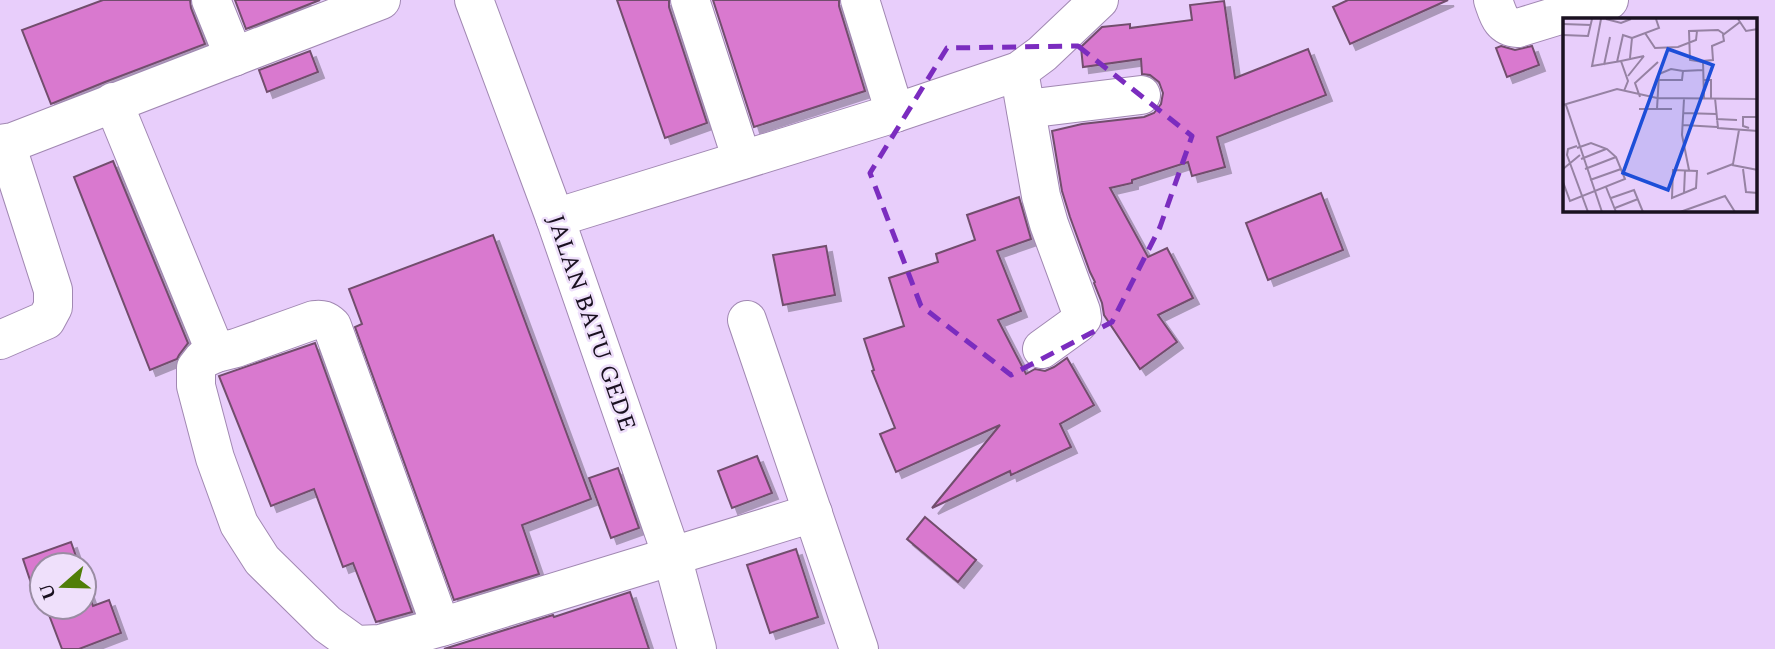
<svg xmlns="http://www.w3.org/2000/svg" width="1775" height="649" font-family="Spectral,serif">
<style>
.building{fill:#d979cf;stroke:#724e6d;stroke-width:2;filter:url(#shadow)}
.lines{fill:none;stroke-linecap:round;stroke-linejoin:round}
.minor-casing{stroke:#a188b2;stroke-width:40}
.tertiary-casing{stroke:#a188b2;stroke-width:40}
.minor{stroke:#fff;stroke-width:38}
.tertiary{stroke:#fff;stroke-width:38}
.marked{fill:none;stroke:#7b2cbf;stroke-width:5;stroke-dasharray:14 9;stroke-linejoin:round}
.labels{text-anchor:middle;dominant-baseline:central;stroke-width:5;stroke-linejoin:round;paint-order:stroke}
.street-label{font-size:24px;fill:#1a1120;stroke:#efe0fb}
.inset-road{fill:none;stroke:#9682a3;stroke-width:2}
.view{fill:#1d4ed8;fill-opacity:0.15;stroke:#1d4ed8;stroke-width:3.5}
.inset-edge{fill:none;stroke:#1a1120;stroke-width:3.5}
</style>
<defs>
<filter id="shadow"><feDropShadow dx="6" dy="6" stdDeviation="0" flood-color="#0004"/></filter>
</defs>
<rect width="100%" height="100%" fill="#e8cefb"/>
<!-- building -->
<g class="building">
<polygon points="103,0 190,0 191,8 205,44 105,82 51,104 22,30"/>
<polygon points="235,0 320,0 246,29"/>
<polygon points="617,0 669,0 669,7 707,123 665,138"/>
<polygon points="713,0 839,0 839,6 865,91 754,127"/>
<polygon points="1348,0 1448,0 1350,44 1333,7"/>
<polygon points="1224,1 1235,78 1308,49 1326,95 1217,137 1225,167 1192,176 1188,162 1132,180 1132,183 1110,188 1148,257 1167,248 1193,298 1158,315 1177,342 1140,369 1104,315 1102,303 1094,283 1095,282 1090,272 1070,217 1062,191 1052,131 1082,124 1144,117 1154,113 1161,104 1163,93 1159,82 1150,75 1142,74 1141,59 1083,67 1081,47 1102,27 1130,24 1130,28 1192,20 1190,5"/>
<polygon points="1501,46 1515,50 1532,46 1539,65 1507,77 1496,48"/>
<polygon points="310,51 318,72 267,92 259,70"/>
<polygon points="113,161 188,343 179,355 177,359 150,370 74,177"/>
<polygon points="1321,193 1343,250 1268,280 1246,223"/>
<polygon points="1019,197 1031,239 997,251 1021,311 998,320 1026,374 1035,369 1045,371 1054,367 1067,358 1094,405 1060,424 1071,447 1011,475 1010,471 932,508 1000,425 896,472 880,434 895,428 872,371 874,370 864,339 904,326 889,278 938,262 936,254 975,240 967,215"/>
<polygon points="493,235 591,499 522,525 539,574 454,600 355,327 362,324 349,289"/>
<polygon points="826,246 835,295 783,305 773,255"/>
<polygon points="315,343 412,612 376,622 353,563 343,567 314,489 271,506 219,376"/>
<polygon points="757,456 772,493 732,508 718,471"/>
<polygon points="618,468 639,528 611,538 589,478"/>
<polygon points="925,517 976,560 958,582 907,539"/>
<polygon points="71,542 79,565 42,565 42,599 37,601 23,559"/>
<polygon points="796,549 818,617 770,633 747,565"/>
<polygon points="84,580 93,606 109,600 121,633 79,649 62,649 46,607 84,607"/>
<polygon points="630,592 649,649 444,649 553,615 554,617"/>
</g>
<g class="lines">
<!-- minor casing -->
<g class="minor-casing">
<g id="minor">
<polyline points="211,0 234,57"/>
<polyline points="690,0 742,160"/>
<polyline points="860,0 895,113"/>
<path d="M1493 0C1498 14 1500 27 1518 28L1609 0"/>
<polyline points="1019,71 1041,196 1049,224 1081,311 1082,318 1078,323 1042,349"/>
<path d="M113 102 216 353 236 348 314 320C322 319 326 320 332 326L441 627"/>
<polyline points="1026,109 1141,95"/>
<polyline points="0,144 13,142 381,0"/>
<polyline points="555,218 895,113 1019,71 1042,54 1099,0"/>
<polyline points="747,320 859,649"/>
<polyline points="0,340 46,320 53,307 53,290 6,144"/>
<polyline points="216,353 203,359 196,368 196,386 215,458 239,524 262,560 327,624 356,645 380,644 441,627 813,513"/>
</g>
</g>
<!-- tertiary casing -->
<g class="tertiary-casing">
<polyline id="tertiary" points="474,0 555,218 672,556 697,649"/>
</g>
<!-- minor -->
<use href="#minor" class="minor"/>
<!-- tertiary -->
<use href="#tertiary" class="tertiary"/>
</g>
<!-- marked area -->
<path class="marked" d="M1078 46 1192 136 1160 227 1112 322 1011 375 921 306 870 173 947 48Z"/>
<g class="labels">
<!-- street labels -->
<g class="street-label">
<text transform="translate(591 323) rotate(71)">JALAN BATU GEDE</text>
</g>
</g>
<!-- overview -->
<g transform="translate(1563 18)">
<rect width="194" height="194" fill="#e8cefb"/>
<path class="inset-road" d="M38 1 29 48 58 43M43 1 58 5 68 1M175 1 183 13 195 11M0 6 28 7M82 15 92 30 115 29 133 22 134 13M0 17 25 18 29 1M69 20 96 10 93 1M54 44 60 17 69 20 67 40M140 44 127 42 126 13 155 12 161 16M41 47 47 19M65 58 81 38M95 62H119L120 53 140 52M140 62H148V80M61 73 65 63 58 43 81 38M77 79 72 65 95 44M141 80 140 43 150 42 149 28 161 23 160 17 177 4M152 80 155 110 195 113M121 81 119 117 126 152M0 87 54 71 94 80 195 81M3 87 39 194M76 91H109M94 91 96 56 108 51 120 53M120 95 153 96M153 101 174 102M120 107 154 109M186 110 180 108V99H195M14 128 5 131 4 137 25 194M18 141 43 131M169 147 195 152M0 151 17 137M22 151 53 139M180 151 183 174 195 175M110 152 134 153 133 170 109 180ZM144 156 170 146 176 112M27 162 58 151M0 164 7 183 62 161 53 139 44 131 28 125 14 130M43 169 53 194M121 175 122 152M48 180 71 172 80 194M52 190 75 181M117 194 162 178 172 194"/>
<path class="view" d="M105 31 150 47 105 172 60 155Z"/>
<rect width="194" height="194" class="inset-edge"/>
</g>
<!-- north arrow -->
<g transform="translate(63 586) rotate(250)"><circle r="33" fill="#efe0fb" stroke="#9a8da3" stroke-width="2"/>
<path d="M0-5L12 26L0 18L-12 26Z" fill="#507e08"/>
<text y="-10" font-size="19" font-weight="bold" text-anchor="middle" fill="#1a1120">U</text>
</g>
</svg>
